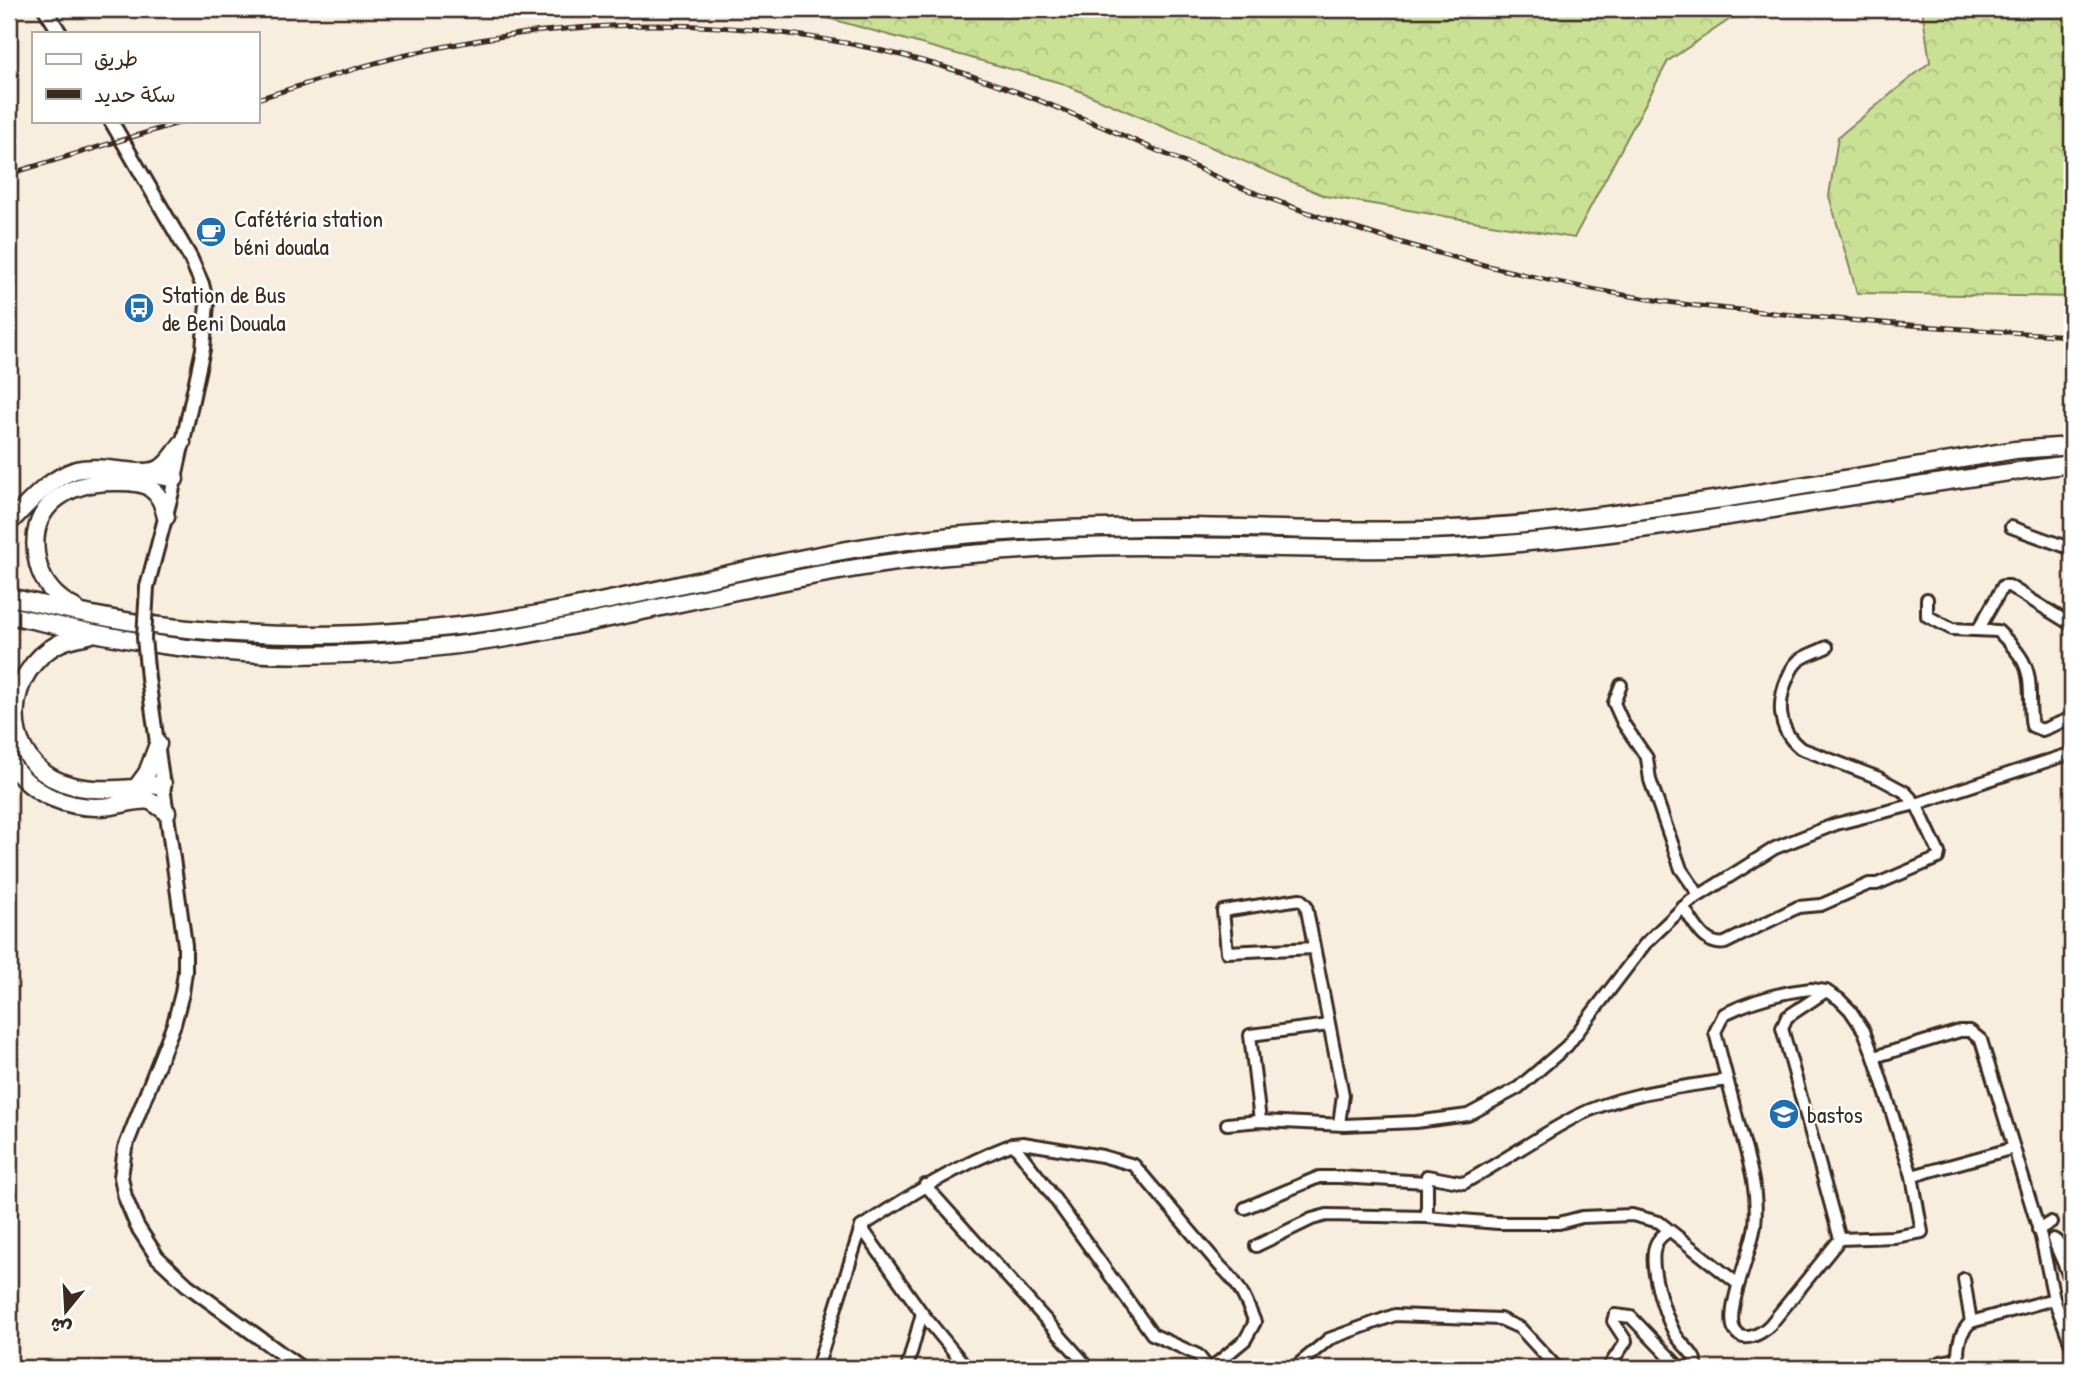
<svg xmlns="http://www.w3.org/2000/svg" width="2081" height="1377" font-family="'Patrick Hand','Playpen Sans Arabic',sans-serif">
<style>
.forest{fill:url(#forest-crowns);stroke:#82855a;stroke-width:2}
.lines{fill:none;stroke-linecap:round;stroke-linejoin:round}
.minor-casing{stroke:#3b2a1e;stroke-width:16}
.major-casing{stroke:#3b2a1e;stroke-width:18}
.highway-casing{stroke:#3b2a1e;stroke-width:21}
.minor{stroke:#fff;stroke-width:10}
.major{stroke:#fff;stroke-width:12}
.highway{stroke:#fff;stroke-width:16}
.rail-casing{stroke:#3b2a1e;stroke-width:5}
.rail{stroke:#fff;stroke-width:2.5;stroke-dasharray:8;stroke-linecap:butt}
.major-bridge-casing{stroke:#3b2a1e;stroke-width:18;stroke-linecap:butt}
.major-bridge{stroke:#fff;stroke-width:12}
.labels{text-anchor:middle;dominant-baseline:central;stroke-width:5;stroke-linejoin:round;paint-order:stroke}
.poi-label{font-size:24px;fill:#3b2a1e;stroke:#fff;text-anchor:start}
</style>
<defs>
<pattern id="forest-crowns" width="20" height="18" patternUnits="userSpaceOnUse" patternTransform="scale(1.75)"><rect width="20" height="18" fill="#c9e095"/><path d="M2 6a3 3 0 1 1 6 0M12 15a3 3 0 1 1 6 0" fill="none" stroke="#aec080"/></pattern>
</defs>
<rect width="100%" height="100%" fill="#f8eee0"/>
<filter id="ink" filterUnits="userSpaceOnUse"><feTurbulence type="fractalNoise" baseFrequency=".0143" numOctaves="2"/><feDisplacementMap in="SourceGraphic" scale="14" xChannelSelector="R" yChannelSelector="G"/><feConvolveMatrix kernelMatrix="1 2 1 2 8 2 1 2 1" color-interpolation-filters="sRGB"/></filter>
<g filter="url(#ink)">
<!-- forest -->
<g class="forest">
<polygon points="795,9 1745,9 1668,61 1574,238 1325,196 1061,83"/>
<polygon points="1922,9 2072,9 2072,297 1857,293 1829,196 1838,137 1930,62"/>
</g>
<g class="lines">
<!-- minor casing -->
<g class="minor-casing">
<g id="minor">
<polyline points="2011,527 2072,549"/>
<path d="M1927 599V616L1952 629 1998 631C2008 641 2020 653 2025 665 2033 683 2028 707 2032 726L2042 730 2072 718"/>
<polyline points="1978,630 2003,586 2009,586 2072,625"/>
<polyline points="1621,685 1614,703 1623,723 1647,758 1650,780 1681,869 1699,895"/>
<path d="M1683 907C1694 922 1704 947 1725 943L1798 907 1821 905 1869 884H1877L1938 858 1939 853 1916 804 1905 792 1879 778 1800 748C1777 729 1777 702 1788 677 1791 670 1795 662 1801 659 1809 654 1819 651 1827 647"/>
<polyline points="1314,948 1227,952 1223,911 1300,899 1306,905 1343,1095 1339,1124"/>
<path d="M1811 989 1826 991 1839 999 1850 1010 1864 1031 1874 1057 1912 1176 1922 1232 1894 1237 1840 1239 1770 1325C1761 1334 1742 1345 1734 1329 1725 1310 1752 1250 1755 1225 1759 1191 1748 1158 1739 1125 1731 1094 1723 1063 1715 1032L1724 1014C1751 1001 1781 992 1811 989Z"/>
<polyline points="1826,991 1787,1017 1782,1028 1840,1239"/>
<polyline points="1874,1057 1960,1031 1970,1031 1981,1040 2041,1237 2054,1299 2072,1347"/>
<path d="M1727 1080C1677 1088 1621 1093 1575 1117 1537 1137 1502 1162 1464 1183L1427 1176V1217L1498 1223H1559L1582 1217 1632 1215 1659 1222 1738 1284"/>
<polyline points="1260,1121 1250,1035 1329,1025"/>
<polyline points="1227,1124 1260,1121 1344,1125 1416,1122 1468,1115 1518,1088 1567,1046 1645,944 1689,902 1775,848 1836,824 1916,804 2072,753"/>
<polyline points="1912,1176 2014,1148"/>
<polyline points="925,1185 1089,1368"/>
<polyline points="1245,1208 1319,1177 1339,1177 1427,1182"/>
<path d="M861 1227C910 1195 958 1165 1013 1144"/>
<polyline points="2038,1230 2051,1222"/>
<path d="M1669 1231C1664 1234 1660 1237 1657 1242 1646 1262 1664 1312 1674 1332 1681 1346 1696 1352 1697 1368"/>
<polyline points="2053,1239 2072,1283"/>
<polyline points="2055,1240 2072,1254"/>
<polyline points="1256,1246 1312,1219 1327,1215 1427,1217"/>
<polyline points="1964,1279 1971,1322"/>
<polyline points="817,1368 861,1227 922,1313 967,1368"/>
<polyline points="907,1368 922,1313"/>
<path d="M1208 1368 1198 1355 1152 1334 1042 1181 1013 1144 1023 1143 1102 1156 1134 1165 1220 1266C1239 1283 1245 1298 1255 1322L1245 1340 1211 1368"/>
<polyline points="1294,1368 1329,1339 1395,1315 1500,1319 1520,1328 1557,1368"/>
<polyline points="1608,1368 1626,1341 1613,1321 1615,1315 1631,1317 1678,1366 1682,1368"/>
<polyline points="1927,1368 1941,1362 1958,1359"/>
<path d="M1960 1368C1956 1352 1958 1333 1971 1322L2054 1299"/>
</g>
</g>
<!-- major casing -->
<g class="major-casing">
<g id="major">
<polyline points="45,9 60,33"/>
<polyline points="111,121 190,257 202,284 207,304 203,349 172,492 147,587"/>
<polyline points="148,678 185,945 185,972 182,993 174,1024 125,1148 121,1177 125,1197 137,1226 157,1257 187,1285 301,1368"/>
</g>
</g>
<!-- highway casing -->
<g class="highway-casing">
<g id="highway">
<polyline points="146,473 175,479"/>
<path d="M9 523C29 503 48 479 76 470 103 463 143 479 161 468 170 462 176 452 182 443"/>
<path d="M9 597C62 609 115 621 169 627 290 641 413 636 533 615 667 592 798 552 933 538 1016 529 1103 527 1187 527 1275 528 1363 533 1451 529 1546 525 1640 511 1734 497 1828 482 1921 466 2015 450L2072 446"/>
<path d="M75 608C57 599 43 584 38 564 24 506 68 480 120 482 129 482 145 483 151 489 161 496 163 506 166 517"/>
<path d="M9 615C60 626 111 638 163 645 276 661 394 656 507 638 647 614 787 574 928 558 980 553 1033 548 1084 547 1217 542 1349 555 1482 546 1680 532 1875 487 2072 464"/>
<path d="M89 635C79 637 67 639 58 644 5 672 0 749 52 778 79 792 107 790 136 788L147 773 158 744"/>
<path d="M9 760C29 795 71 811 111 806 120 805 140 799 149 801 154 802 162 809 167 812"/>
<polyline points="136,788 163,784"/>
</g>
</g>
<!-- minor -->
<use href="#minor" class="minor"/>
<!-- major -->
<use href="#major" class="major"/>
<!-- highway -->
<use href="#highway" class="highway"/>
<!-- rail casing -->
<g class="rail-casing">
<g id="rail">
<path d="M257 99C320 80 383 58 447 46 627 9 820 21 993 83 1049 103 1104 127 1158 151 1190 164 1221 180 1253 192 1311 215 1371 235 1431 251 1507 272 1583 289 1661 301 1697 307 1735 309 1773 313 1872 323 1972 330 2072 336"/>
<polyline points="9,174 185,121"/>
</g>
</g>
<!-- rail -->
<use href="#rail" class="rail"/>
<!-- major-bridge casing -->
<g class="major-bridge-casing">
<polyline id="major-bridge" points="147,587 144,638 148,678"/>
</g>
<!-- major-bridge -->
<use href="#major-bridge" class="major-bridge"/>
</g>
</g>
<!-- icons -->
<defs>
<g id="cafe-disc" transform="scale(1.575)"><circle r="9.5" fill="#1f6fb2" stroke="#fff"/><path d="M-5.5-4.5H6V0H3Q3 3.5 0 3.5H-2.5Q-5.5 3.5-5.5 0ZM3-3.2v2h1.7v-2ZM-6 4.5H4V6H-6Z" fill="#fff"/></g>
<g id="bus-disc" transform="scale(1.575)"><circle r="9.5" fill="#1f6fb2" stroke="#fff"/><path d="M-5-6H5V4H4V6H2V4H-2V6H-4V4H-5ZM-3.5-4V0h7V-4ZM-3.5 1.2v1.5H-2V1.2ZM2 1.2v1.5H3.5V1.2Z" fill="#fff"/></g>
<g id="university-disc" transform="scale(1.575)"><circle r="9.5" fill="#1f6fb2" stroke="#fff"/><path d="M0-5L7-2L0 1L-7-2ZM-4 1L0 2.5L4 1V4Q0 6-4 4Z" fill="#fff"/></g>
</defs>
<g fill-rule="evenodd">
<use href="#cafe-disc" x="211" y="232"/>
<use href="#bus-disc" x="139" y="308"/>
<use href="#university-disc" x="1784" y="1114"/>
</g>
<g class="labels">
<!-- poi labels -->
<g class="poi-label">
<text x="234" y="218">Cafétéria station<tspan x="234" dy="28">béni douala</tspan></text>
<text x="162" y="294">Station de Bus<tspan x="162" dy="28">de Beni Douala</tspan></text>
<text x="1807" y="1114">bastos</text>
</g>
</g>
<!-- margin -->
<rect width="2081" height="1377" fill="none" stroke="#fff" stroke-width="35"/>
<rect x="18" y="18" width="2046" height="1342" fill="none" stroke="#3b2a1e" stroke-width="2.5" filter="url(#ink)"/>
<!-- legend -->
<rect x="32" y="32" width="228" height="91" fill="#ffffff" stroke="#b1aaa5" stroke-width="2"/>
<rect x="46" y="54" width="35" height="10" fill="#ffffff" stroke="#b1aaa5" stroke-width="2"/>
<text x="94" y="66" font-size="21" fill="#3b2a1e">طريق</text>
<rect x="46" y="89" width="35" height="10" fill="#3b2a1e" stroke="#b1aaa5" stroke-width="2"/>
<text x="94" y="102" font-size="21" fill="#3b2a1e">سكة حديد</text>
<!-- north arrow -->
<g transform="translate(66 1311) rotate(198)" stroke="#ffffff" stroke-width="5" paint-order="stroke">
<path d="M0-5L12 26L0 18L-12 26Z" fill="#3b2a1e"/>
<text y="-10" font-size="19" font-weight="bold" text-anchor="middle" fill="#3b2a1e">ش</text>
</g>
</svg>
